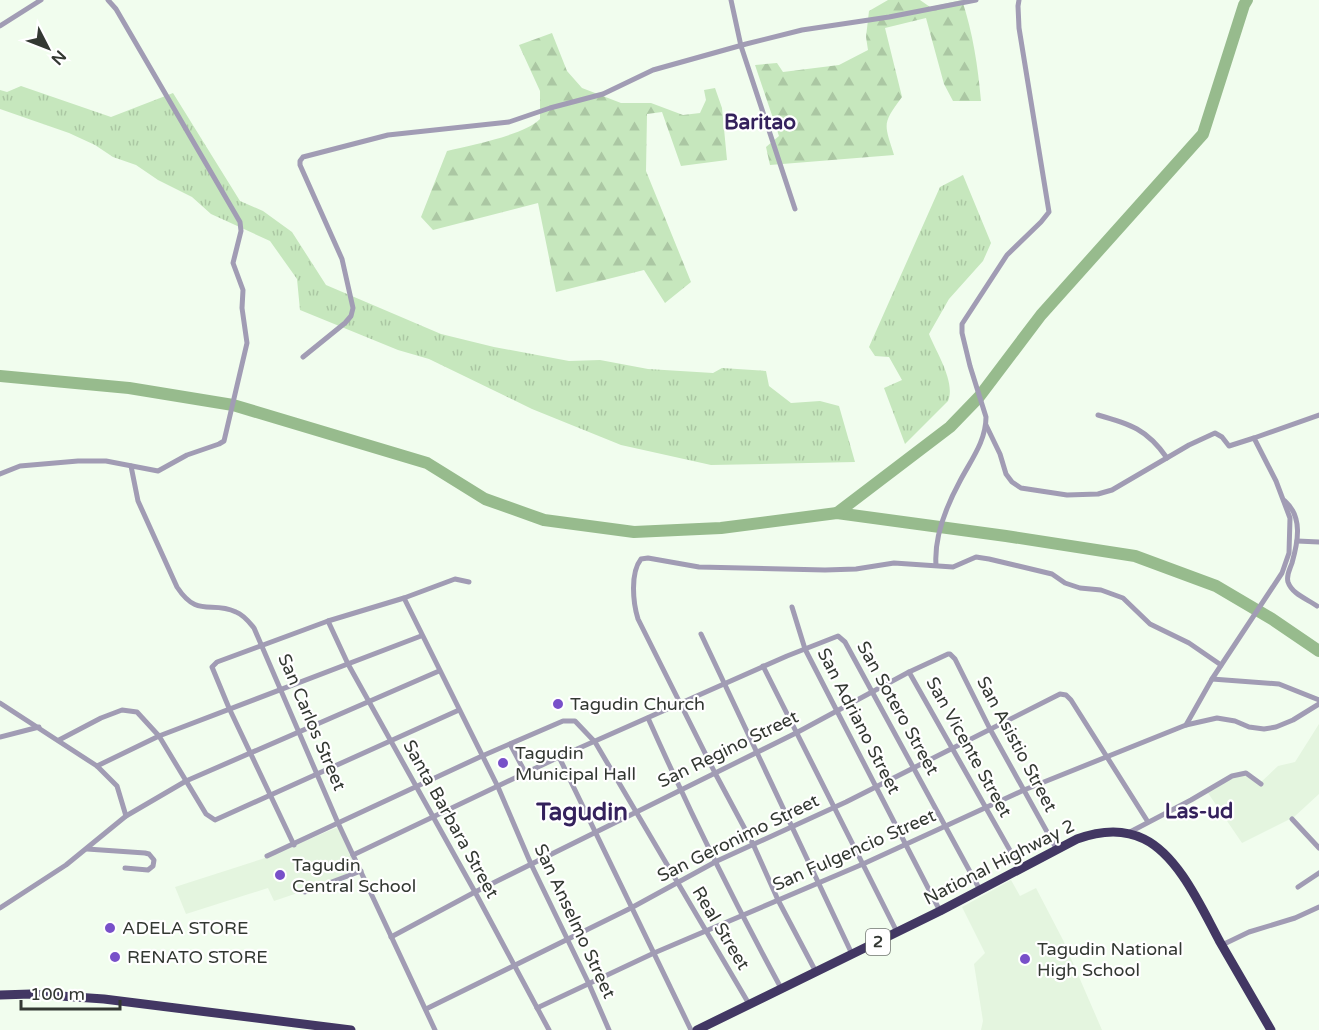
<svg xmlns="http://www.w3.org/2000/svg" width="1319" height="1030" font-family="'Varela Round',sans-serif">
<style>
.built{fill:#e4f5df}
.grass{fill:url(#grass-tufts)}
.forest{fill:url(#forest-firs)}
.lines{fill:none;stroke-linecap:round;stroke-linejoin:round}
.river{stroke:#97bb8d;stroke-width:12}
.street{stroke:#a19cb4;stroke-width:5}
.highway{stroke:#423763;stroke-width:9}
.poi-dot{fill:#7850c9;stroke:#fff;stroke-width:2}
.labels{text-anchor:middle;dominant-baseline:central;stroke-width:4.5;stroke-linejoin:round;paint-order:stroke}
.shield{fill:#fff;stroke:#707470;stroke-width:1.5}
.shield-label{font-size:16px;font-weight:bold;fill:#333832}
.poi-label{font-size:18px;fill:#333832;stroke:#fff;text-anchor:start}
.street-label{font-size:18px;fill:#333832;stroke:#fff}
.quarter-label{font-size:21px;font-weight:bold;fill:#34215c;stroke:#fff}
.district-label{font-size:24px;font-weight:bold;fill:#34215c;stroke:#fff}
</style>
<defs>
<pattern id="grass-tufts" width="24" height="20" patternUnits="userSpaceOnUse" patternTransform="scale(1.5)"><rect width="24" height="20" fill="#c6e7bd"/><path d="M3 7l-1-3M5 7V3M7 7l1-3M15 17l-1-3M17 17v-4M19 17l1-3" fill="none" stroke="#abc7a3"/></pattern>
<pattern id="forest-firs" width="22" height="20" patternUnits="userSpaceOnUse" patternTransform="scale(1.5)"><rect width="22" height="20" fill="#c6e7bd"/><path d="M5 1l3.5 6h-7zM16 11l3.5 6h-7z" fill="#abc7a3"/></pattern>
</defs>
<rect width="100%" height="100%" fill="#f1fdee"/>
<!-- built -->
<g class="built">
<polygon points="1319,724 1319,794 1294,817 1242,843 1208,793 1225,781 1245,773 1259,784 1278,766 1295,762"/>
<polygon points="338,827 357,870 336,880 274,901 268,888 186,914 175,887 262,859"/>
<polygon points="1011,880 1020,896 1036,888 1063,940 1102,1030 981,1030 983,1021 974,964 985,953 962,907"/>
</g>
<!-- grass -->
<g class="grass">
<polygon points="21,86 111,117 173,93 240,201 263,211 292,232 326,285 441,334 494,347 569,361 600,360 648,369 713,373 722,368 766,371 769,386 791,403 820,401 839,406 855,462 711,465 621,445 532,409 429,359 398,350 300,310 297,279 270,241 211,214 192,197 158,180 136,165 113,157 95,145 69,133 0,109 0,90 7,92"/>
<path d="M963 175 991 243 983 261 949 299 929 334C936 352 956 382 948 401L905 444 884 388 902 380 889 357 875 356 869 347 940 187Z"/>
</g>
<!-- forest -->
<g class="forest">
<path d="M888 0H920L930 7 962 0C973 33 978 67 981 101H953L944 84 926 18 885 28 902 97C882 124 884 123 894 155L770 165 766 147 779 136 755 65 777 63 783 72 839 65 868 50 866 37 869 11Z"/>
<path d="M552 33 567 71 582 88 621 103H651L683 115 700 113 706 100 704 90 715 88 722 108 727 160 681 166 662 112 647 114 646 171 691 282 665 303 644 270 556 292 538 203 433 230 421 217 447 151C471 145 525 135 540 119V91L519 45Z"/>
</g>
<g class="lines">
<!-- river -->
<g class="river">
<polyline points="0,376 129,388 233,405 427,463 485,499 544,520 634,532 721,528 837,513 1006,536 1135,556 1216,586 1272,619 1319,651"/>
<polyline points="837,513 950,427 979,397 1041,315 1203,134 1244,5 1247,0"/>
</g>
<!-- street -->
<g class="street">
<polyline points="731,0 741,46 795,209"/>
<polyline points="0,26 41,0"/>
<polyline points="303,357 345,323 351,316 353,308 342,259 300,165 300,161 303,157 388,135 509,122 550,108 603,94 653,70 746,44 802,30 889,17 976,0"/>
<path d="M1098 415C1130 424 1147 429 1167 458"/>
<polyline points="986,425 1000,454 1006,474 1012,482 1021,488 1067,495 1098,494 1112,490 1189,445 1215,433 1222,437 1229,446 1254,438"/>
<path d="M131 466 138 501 177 587C198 619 211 600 236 612 244 615 249 622 254 628L338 823 435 1030"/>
<polyline points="0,474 20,466 78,461 106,461 158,471 187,455 219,444 224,441 247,343 242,308 243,290 233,263 241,231 240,222 116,9 108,0"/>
<path d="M1285 501C1303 517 1298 542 1292 563 1290 569 1286 575 1288 582 1292 594 1307 599 1317 606"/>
<polyline points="1297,541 1319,542"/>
<path d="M936 565C934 537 947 505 960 481 971 460 986 441 986 417L970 366 962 333V324L1007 255 1041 222 1049 212 1019 28 1018 6 1019 0"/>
<polyline points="404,598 498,787 531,864 589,984 609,1030"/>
<polyline points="792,607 805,649 940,911"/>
<polyline points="328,621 348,664 475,892 549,1030"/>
<polyline points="701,634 852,954"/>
<polyline points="763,666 897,932"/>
<polyline points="909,672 1020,868"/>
<polyline points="1212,679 1279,684 1319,700"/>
<polyline points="0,703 97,766 117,786 126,816"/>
<path d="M648 718C689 810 733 900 781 988"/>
<polyline points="1186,725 1212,679 1282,573 1289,553 1290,518 1276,481 1254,438 1319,415"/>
<polyline points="0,737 39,727"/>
<polyline points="59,740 101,718 122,710 137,712 159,736 206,814 215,820 459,710"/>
<polyline points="510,744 526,774"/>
<polyline points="559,757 691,1030"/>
<polyline points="97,766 159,736 421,636"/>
<polyline points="1292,819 1319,848"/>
<polyline points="1128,833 1191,800 1232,776 1246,773 1261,784"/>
<polyline points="294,845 229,708 212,667 217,662 328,621 404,598 455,579 469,582"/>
<polyline points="87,849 145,853 149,854 154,860 153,866 148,870 125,868"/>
<polyline points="353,855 559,757 787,656 838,636 845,642 980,890"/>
<polyline points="267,856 482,756 563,721 575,721 595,742 749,1004"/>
<polyline points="1298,887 1319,873"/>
<polyline points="305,892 361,871"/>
<polyline points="0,908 66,865 126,816 186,781 439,671"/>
<polyline points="391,937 475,892 796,733 909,672 948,654 950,654 955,659 990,729 1056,848"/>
<polyline points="1222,945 1249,932 1295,918 1319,907"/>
<path d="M816 972 778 900 753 844 715 773 638 619C633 603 630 573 641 559L648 558 699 567 825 570 856 569 894 563 953 567 976 557 989 559 1052 574 1065 583 1080 588 1101 590 1123 598 1150 624 1189 643 1221 665"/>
<polyline points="537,1008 654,953 863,864 1024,790 1186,725 1217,718 1235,721 1249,727 1264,729 1276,727 1293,720 1319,704"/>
<polyline points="426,1009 631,908 717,861 846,802 1060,694 1066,695 1071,700 1148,822"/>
</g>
<!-- highway -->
<g class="highway">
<polyline points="0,995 31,994 104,999 351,1030"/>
<path d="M697 1030 940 911 1077 839C1099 831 1122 828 1144 839 1179 856 1202 909 1220 942 1237 971 1254 1001 1271 1030"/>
</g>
</g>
<!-- markers -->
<g class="poi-dot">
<circle cx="558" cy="704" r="6"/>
<circle cx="503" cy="763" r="6"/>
<circle cx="280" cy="875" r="6"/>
<circle cx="110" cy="928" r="6"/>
<circle cx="115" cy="957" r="6"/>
<circle cx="1025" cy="959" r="6"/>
</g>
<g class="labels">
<!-- shield labels -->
<rect class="shield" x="866" y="929" width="24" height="26" rx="4.5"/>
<g class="shield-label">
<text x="878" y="942">2</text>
</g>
<!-- poi labels -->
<g class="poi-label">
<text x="570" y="704">Tagudin Church</text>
<text x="515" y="753">Tagudin<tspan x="515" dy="21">Municipal Hall</tspan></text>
<text x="292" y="865">Tagudin<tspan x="292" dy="21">Central School</tspan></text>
<text x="122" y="928">ADELA STORE</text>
<text x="1037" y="949">Tagudin National<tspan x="1037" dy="21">High School</tspan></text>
<text x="127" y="957">RENATO STORE</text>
</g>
<!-- street labels -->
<g class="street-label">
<text transform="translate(898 708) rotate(61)">San Sotero Street</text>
<text transform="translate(859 721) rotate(63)">San Adriano Street</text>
<text transform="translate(312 722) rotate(67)">San Carlos Street</text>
<text transform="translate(1017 744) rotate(62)">San Asistio Street</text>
<text transform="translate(969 747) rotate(61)">San Vicente Street</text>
<text transform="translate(728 749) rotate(-26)">San Regino Street</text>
<text transform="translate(451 819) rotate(61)">Santa Barbara Street</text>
<text transform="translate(738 838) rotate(-26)">San Geronimo Street</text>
<text transform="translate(854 850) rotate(-24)">San Fulgencio Street</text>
<text transform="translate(999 862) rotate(-27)">National Highway 2</text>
<text transform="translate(575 921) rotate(65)">San Anselmo Street</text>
<text transform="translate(721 928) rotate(59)">Real Street</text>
</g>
<!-- quarter labels -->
<g class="quarter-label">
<text x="760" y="122">Baritao</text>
<text x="1199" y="811">Las-ud</text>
</g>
<!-- district labels -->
<g class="district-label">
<text x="582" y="812">Tagudin</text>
</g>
</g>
<!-- north arrow -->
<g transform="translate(48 48) rotate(132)" stroke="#ffffff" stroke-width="4.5" paint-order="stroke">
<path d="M0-4.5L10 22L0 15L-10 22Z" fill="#333832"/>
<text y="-9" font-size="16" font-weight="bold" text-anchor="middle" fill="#333832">N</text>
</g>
<!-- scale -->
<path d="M21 1000v9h99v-9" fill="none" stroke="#333832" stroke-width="3"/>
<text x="30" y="1000" font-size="18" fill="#333832" stroke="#ffffff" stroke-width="4.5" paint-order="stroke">100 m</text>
</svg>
